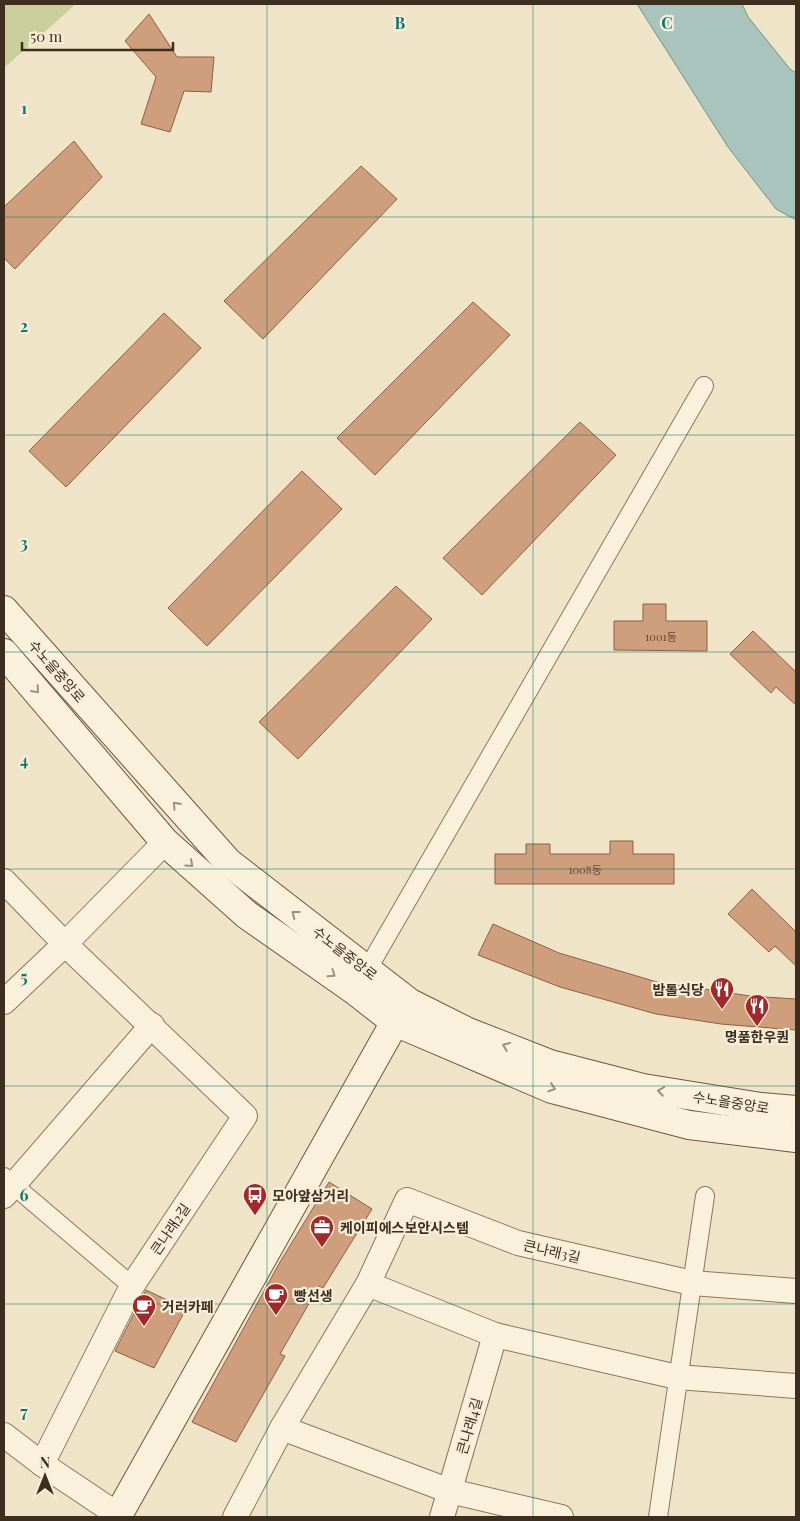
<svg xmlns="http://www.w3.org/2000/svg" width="800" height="1521" font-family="'Playfair Display','Noto Sans KR',serif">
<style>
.green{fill:#c9cf9b}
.water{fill:#a9c4bc;stroke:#6f938a}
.building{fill:#cf9f7d;stroke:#8d5f41}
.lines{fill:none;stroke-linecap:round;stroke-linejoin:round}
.pedestrian-casing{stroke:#8d765c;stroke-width:20}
.minor-casing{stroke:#8d765c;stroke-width:26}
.secondary-casing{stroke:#6f573f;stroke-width:30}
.pedestrian{stroke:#faf1dc;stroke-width:18}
.minor{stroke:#faf1dc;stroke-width:24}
.secondary{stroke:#faf1dc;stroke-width:28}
.oneway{stroke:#9c907e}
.grid{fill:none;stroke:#0f766e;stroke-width:1;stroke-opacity:0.55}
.labels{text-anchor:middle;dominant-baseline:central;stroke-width:4.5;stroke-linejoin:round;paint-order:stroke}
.number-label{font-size:11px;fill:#624a37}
.street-label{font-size:14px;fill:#3d2e20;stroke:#f7eed8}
.poi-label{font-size:14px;font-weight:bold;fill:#3d2e20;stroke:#f7eed8;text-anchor:start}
.grid-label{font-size:16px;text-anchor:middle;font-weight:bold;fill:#0f766e;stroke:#f7eed8;stroke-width:4.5;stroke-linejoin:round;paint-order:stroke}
</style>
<rect width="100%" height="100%" fill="#f0e4c8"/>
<!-- green -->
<polygon class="green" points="4,4 76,4 4,68"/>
<!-- water -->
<polygon class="water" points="637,4 742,4 748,17 790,69 796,73 796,220 776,209 728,147"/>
<!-- building -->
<g class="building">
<polygon points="149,14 177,57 214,57 211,92 184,91 170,132 141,124 156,77 125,41"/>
<polygon points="74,141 102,177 15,269 4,258 4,207"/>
<polygon points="361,166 397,199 263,339 224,301"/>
<polygon points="473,302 510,335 375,475 337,438"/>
<polygon points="164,313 201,348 66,487 29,451"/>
<polygon points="580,422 616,455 482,595 443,558"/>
<polygon points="302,471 342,509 207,646 168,608"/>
<polygon points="396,586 432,619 298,759 259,722"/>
<polygon points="643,604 666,604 666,621 707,621 707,651 614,650 614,621 643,621"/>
<polygon points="753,631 796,672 796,705 776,687 771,693 730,654"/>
<polygon points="610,841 633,841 633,854 674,854 674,884 495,884 495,854 526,854 526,844 550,844 550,854 610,854"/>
<polygon points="752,889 796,932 796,966 775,946 769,952 728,914"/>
<polygon points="493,924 559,953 657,982 750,996 796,999 796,1030 721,1024 656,1014 560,987 478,955"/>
<polygon points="329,1182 372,1209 323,1288 319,1286 280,1354 285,1356 236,1442 192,1422 280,1262"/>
<polygon points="146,1290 186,1309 154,1368 115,1351"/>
</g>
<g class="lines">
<!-- pedestrian casing -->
<g class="pedestrian-casing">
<g id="pedestrian">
<polyline points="363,977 704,386"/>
<polyline points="4,1177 132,1286"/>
<polyline points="658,1517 705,1196"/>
</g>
</g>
<!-- minor casing -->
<g class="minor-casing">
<g id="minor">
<polyline points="4,881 65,944 245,1116 132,1286 42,1464"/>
<polyline points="4,1002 65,944 165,842"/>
<polyline points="4,1196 152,1025"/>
<polyline points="368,1284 495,1335 677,1377 796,1386"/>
<polyline points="282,1428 450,1491 561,1517"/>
<polyline points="4,1435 42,1464 121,1517"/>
<polyline points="235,1517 282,1428 368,1284 407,1200 518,1243 692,1283 796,1291"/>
<polyline points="442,1517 495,1335"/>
</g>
</g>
<!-- secondary casing -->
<g class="secondary-casing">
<g id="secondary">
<polyline points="4,610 228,862 410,1003 468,1032 550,1064 643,1088 761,1107 796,1110"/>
<polyline points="4,653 165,842 247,915 354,990 395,1022 552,1089 689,1125 796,1138"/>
<polyline points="117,1517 395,1022 406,1008"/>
</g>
</g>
<!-- pedestrian -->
<use href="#pedestrian" class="pedestrian"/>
<!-- minor -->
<use href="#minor" class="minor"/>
<!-- secondary -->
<use href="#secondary" class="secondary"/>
</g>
<!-- one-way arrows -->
<defs><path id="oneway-chevron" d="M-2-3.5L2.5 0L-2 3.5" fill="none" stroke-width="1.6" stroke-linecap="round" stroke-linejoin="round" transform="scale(1.25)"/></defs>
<g class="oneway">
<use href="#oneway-chevron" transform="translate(36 690) rotate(49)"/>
<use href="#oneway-chevron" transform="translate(176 805) rotate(-132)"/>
<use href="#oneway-chevron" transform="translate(190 864) rotate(42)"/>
<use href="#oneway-chevron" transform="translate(295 914) rotate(-142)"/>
<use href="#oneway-chevron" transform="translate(332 974) rotate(35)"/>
<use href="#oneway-chevron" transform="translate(506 1046) rotate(-158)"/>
<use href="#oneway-chevron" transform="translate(552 1088) rotate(19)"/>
<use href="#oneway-chevron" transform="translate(661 1091) rotate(-171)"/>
</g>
<!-- grid -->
<path class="grid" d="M267 4V1517M533 4V1517M4 217H796M4 435H796M4 652H796M4 869H796M4 1086H796M4 1304H796"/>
<!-- icons -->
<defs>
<g id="restaurant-pin" transform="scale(1.25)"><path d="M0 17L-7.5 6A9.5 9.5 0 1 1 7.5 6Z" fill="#9e2a2b" stroke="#f7eed8"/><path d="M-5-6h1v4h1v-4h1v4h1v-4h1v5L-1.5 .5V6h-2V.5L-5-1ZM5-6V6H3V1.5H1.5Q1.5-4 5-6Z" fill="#fff"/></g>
<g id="bus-pin" transform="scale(1.25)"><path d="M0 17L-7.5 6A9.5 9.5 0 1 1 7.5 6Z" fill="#9e2a2b" stroke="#f7eed8"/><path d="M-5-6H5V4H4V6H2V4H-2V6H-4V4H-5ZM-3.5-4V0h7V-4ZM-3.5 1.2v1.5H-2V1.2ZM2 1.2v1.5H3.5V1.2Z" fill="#fff"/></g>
<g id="office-pin" transform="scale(1.25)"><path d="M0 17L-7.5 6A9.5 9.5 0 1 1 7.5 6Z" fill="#9e2a2b" stroke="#f7eed8"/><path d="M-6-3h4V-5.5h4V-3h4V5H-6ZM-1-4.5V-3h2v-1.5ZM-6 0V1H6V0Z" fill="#fff"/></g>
<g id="cafe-pin" transform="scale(1.25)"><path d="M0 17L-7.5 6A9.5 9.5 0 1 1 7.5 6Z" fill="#9e2a2b" stroke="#f7eed8"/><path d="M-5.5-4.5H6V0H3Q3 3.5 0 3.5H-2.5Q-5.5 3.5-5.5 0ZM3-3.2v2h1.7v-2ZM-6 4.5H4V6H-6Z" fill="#fff"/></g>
</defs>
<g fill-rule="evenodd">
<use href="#restaurant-pin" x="722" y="989"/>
<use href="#restaurant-pin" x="757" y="1006"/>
<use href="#bus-pin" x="255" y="1195"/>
<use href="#office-pin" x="322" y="1227"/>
<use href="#cafe-pin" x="276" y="1295"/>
<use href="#cafe-pin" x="144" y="1306"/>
</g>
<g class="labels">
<!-- number labels -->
<g class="number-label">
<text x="661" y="636">1001동</text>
<text x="585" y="869">1008동</text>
</g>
<!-- street labels -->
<g class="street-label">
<text transform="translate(57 671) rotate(49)">수노을중앙로</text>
<text transform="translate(345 953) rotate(38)">수노을중앙로</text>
<text transform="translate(731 1102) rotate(9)">수노을중앙로</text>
<text transform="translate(170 1229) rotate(-56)">큰나래2길</text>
<text transform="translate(552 1251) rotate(13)">큰나래3길</text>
<text transform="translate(469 1426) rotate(-74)">큰나래4길</text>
</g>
<!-- poi labels -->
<g class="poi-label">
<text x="704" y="989" text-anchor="end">밤톨식당</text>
<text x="757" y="1036" text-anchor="middle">명품한우퀀</text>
<text x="272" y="1195">모아앞삼거리</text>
<text x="340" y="1227">케이피에스보안시스템</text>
<text x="294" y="1295">빵선생</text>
<text x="162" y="1306">거러카페</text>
</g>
</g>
<g class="grid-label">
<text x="400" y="29">B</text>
<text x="667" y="29">C</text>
<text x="24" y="114">1</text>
<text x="24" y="332">2</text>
<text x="24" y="549">3</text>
<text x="24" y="766">4</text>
<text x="24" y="983">5</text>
<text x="24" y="1201">6</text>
<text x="24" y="1418">7</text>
</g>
<!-- border -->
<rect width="800" height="1521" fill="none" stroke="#3d2e20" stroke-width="10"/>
<!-- north arrow -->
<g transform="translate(45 1476)" stroke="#f7eed8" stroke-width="4" paint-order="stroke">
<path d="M0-4L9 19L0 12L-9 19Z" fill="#3d2e20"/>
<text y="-8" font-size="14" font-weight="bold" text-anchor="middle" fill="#3d2e20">N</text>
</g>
<!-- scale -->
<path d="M22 42v8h151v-8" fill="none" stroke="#3d2e20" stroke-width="2.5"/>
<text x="30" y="42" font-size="15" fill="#3d2e20" stroke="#f7eed8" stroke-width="4" paint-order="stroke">50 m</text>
</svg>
